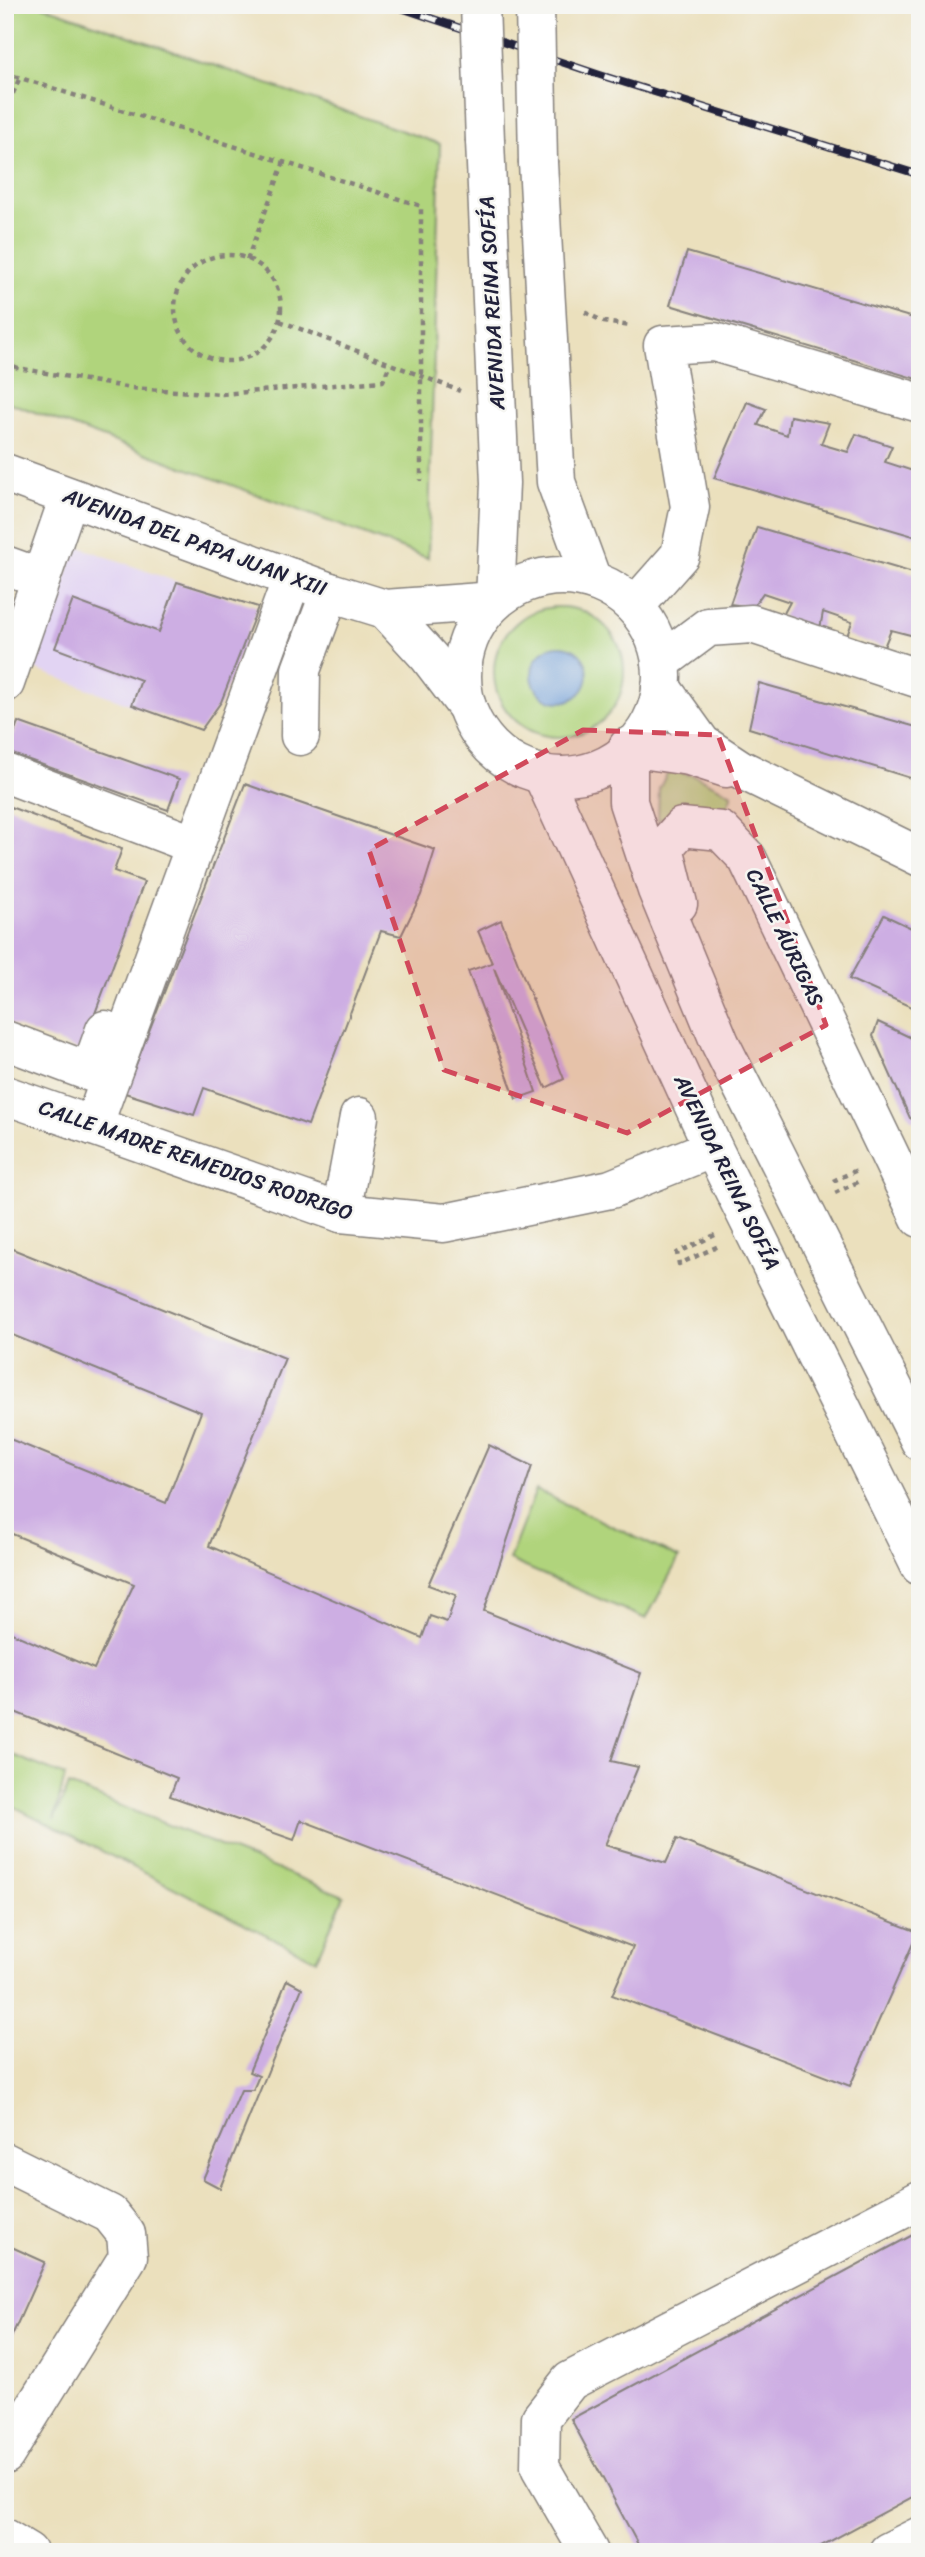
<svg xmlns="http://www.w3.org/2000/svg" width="925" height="2557" font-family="Sriracha,sans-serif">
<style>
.built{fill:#e2d4f3}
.green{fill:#b0d47c;stroke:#697b5c;stroke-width:2}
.water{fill:#6f9dd7;stroke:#486089;stroke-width:2}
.building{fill:#cdaee3}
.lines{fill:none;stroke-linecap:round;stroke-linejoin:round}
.minor-casing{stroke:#86817c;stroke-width:41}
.highway-casing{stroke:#86817c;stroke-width:41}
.path{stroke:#86817c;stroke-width:4.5;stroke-dasharray:5 5;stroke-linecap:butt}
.minor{stroke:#fff;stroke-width:38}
.highway{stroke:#fff;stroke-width:38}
.rail-casing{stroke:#22223b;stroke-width:8}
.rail{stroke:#f6f6f2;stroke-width:5;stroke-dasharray:16;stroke-linecap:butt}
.highway-bridge-casing{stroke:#86817c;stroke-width:41;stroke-linecap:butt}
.highway-bridge{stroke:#fff;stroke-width:38}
.marked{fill:#d1495b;fill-opacity:0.2;stroke:#d1495b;stroke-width:5;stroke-dasharray:14 9;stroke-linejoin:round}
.labels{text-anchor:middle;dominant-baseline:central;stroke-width:5;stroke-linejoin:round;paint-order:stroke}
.street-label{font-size:21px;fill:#22223b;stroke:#f6f6f2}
</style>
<rect width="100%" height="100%" fill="#f6f6f2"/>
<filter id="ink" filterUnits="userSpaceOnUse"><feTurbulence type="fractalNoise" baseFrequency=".0143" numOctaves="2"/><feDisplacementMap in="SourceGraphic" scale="14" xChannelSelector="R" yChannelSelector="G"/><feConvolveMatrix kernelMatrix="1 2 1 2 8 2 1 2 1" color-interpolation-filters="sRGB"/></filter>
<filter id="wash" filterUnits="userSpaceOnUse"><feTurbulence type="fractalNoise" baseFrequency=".00686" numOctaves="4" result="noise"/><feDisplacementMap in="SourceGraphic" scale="28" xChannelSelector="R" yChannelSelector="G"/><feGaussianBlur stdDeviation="1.57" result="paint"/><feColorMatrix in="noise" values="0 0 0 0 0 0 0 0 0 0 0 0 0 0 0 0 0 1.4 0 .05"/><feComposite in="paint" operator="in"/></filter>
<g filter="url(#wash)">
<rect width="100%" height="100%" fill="#ebe0bd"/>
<!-- built -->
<polygon class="built" points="77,546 177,582 132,705 32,668"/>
<!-- green -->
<g class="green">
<polygon points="5,5 40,5 440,144 428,558 5,401"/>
<circle cx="559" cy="672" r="65"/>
<polygon points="669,770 695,776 732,794 726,809 686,808 658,821 659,789"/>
<polygon points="536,1490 679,1558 646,1619 509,1560"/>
<polygon points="5,1752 65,1776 54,1819 69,1785 344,1896 316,1960 5,1802"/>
</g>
<!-- water -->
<circle class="water" cx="560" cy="674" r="28"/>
<g id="blocks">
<!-- building -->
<g class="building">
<polygon points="687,252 920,320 920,380 670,305"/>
<polygon points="747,402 766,409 758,425 787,435 790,416 829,423 821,444 848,452 856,434 892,446 885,462 916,472 920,459 920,538 714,478"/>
<polygon points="757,527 920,575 920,659 911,657 918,637 891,630 884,647 847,636 852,622 823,612 820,629 782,617 790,602 763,593 753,607 730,604"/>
<polygon points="177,582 258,607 221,702 201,730 132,705 141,680 55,648 73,600 159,632"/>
<polygon points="759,683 920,728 920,781 749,728"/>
<polygon points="18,722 179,779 168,810 7,752"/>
<polygon points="245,784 435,850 421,895 401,936 381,931 308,1125 204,1088 194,1115 125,1093"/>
<polygon points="5,805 122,849 114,871 144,882 81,1051 5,1022"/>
<polygon points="884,915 920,932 920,1011 849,979"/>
<polygon points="501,920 564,1079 546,1088 494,968 536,1092 516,1099 468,971 492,963 478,931"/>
<polygon points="878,1022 920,1042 920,1123 910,1118 873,1036"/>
<polygon points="5,1246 285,1358 209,1546 422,1638 430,1616 447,1622 456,1595 428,1585 489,1445 532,1466 484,1611 641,1673 611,1761 638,1767 605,1845 666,1863 677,1839 918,1932 850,2086 612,1995 633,1947 301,1820 294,1840 170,1796 177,1778 5,1708 5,1630 94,1669 134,1584 5,1531 5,1437 166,1503 201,1412 5,1332"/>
<polygon points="287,1980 302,1988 220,2188 203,2179 241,2090 253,2090 259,2076 249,2072"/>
<polygon points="920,2231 920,2493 810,2552 642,2552 571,2419"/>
<polygon points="5,2244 45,2262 10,2340 5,2338"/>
</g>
</g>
</g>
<g filter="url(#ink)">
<use href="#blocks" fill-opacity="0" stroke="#86817c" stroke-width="2"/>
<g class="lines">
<!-- minor casing -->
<g class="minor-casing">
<g id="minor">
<polyline points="5,473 330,592 385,609 495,601"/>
<polyline points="5,565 41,578"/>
<polyline points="635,606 680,555 690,507 663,345 714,342 920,403"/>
<polyline points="385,609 429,657 467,707"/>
<polyline points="661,662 708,627 752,624 920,679"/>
<polyline points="5,683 69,497"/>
<polyline points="661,687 702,744 740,769 920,857"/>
<polyline points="300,736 301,670 330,592"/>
<polyline points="628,747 689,756 726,768"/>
<polyline points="5,773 195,845"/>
<polyline points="678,904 664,847 682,827 721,831 747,858 920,1218"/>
<polyline points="5,1040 90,1072 105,1030"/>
<polyline points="5,1095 341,1213 444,1223 611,1189 713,1148"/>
<polyline points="93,1126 292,578"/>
<polyline points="341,1213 359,1117"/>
<polyline points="5,2162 110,2214 126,2234 128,2257 5,2455"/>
<polyline points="5,2538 28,2552"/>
<polyline points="589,2552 540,2467 541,2418 570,2381 920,2200"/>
<polyline points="888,2552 920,2536"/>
</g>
</g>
<!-- highway casing -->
<g class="highway-casing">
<g id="highway">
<polyline points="485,141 500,483 495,601"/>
<polyline points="538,163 556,482 592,580"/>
<circle cx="562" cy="676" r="100"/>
<polyline points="628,747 628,802 657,890 720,1043 920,1441"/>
<polyline points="542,774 713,1148 920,1566"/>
</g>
</g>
<!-- path -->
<g class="path">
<polyline points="5,73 421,206 421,481"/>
<polyline points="5,112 20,77"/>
<circle cx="228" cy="308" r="53"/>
<polyline points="247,260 284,162"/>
<polyline points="585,312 604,322 630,326"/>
<polyline points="280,321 460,391"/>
<polyline points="5,362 18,368 131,388 222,394 383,381 390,364"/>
<polyline points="833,1181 857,1170"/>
<polyline points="835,1193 862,1180"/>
<polyline points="715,1235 677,1253 679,1264 721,1245"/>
</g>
<!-- minor -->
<use href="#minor" class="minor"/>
<!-- highway -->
<use href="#highway" class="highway"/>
<!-- rail casing -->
<g class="rail-casing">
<polyline id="rail" points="392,5 600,75 920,175"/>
</g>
<!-- rail -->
<use href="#rail" class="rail"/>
<!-- highway-bridge casing -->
<g class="highway-bridge-casing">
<g id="highway-bridge">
<polyline points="480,5 485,141"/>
<polyline points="535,5 538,163"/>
</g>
</g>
<!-- highway-bridge -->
<use href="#highway-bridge" class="highway-bridge"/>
</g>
</g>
<!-- marked area -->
<path class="marked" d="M583 730 718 735 826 1025 627 1133 444 1070 369 850Z"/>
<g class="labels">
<!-- street labels -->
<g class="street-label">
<text transform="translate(492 303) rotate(-93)">AVENIDA REINA SOFÍA</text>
<text transform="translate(195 542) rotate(20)">AVENIDA DEL PAPA JUAN XIII</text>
<text transform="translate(785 937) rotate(64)">CALLE ÁURIGAS</text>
<text transform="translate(196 1160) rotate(19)">CALLE MADRE REMEDIOS RODRIGO</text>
<text transform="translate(727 1172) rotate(64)">AVENIDA REINA SOFÍA</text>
</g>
</g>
<!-- margin -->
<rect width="925" height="2557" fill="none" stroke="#f6f6f2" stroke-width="28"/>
</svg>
